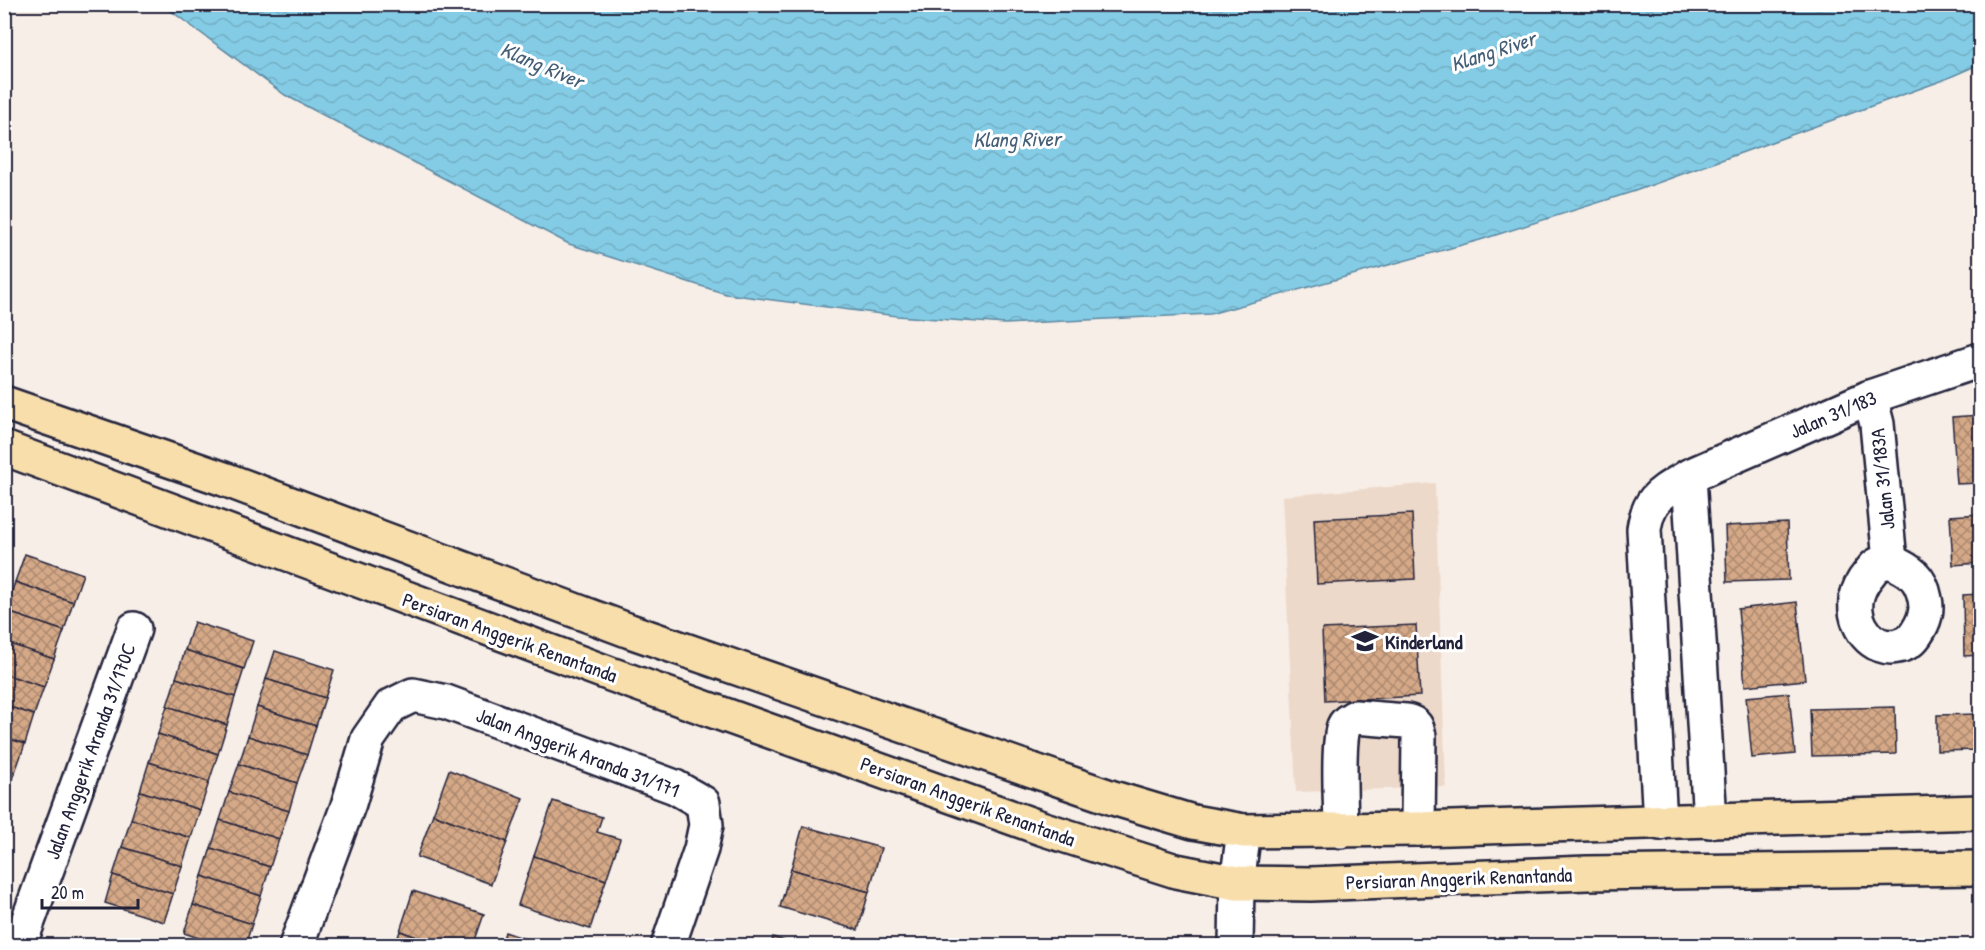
<svg xmlns="http://www.w3.org/2000/svg" width="1985" height="950" font-family="'Patrick Hand',sans-serif">
<style>
.built{fill:#edd9ca}
.water{fill:url(#water-waves);stroke:#5d88a1;stroke-width:1.5}
.building{fill:url(#building-cross-hatch);stroke:#22223b;stroke-width:1.5}
.lines{fill:none;stroke-linecap:round;stroke-linejoin:round}
.minor-casing{stroke:#22223b;stroke-width:38}
.major-casing{stroke:#22223b;stroke-width:38}
.minor{stroke:#fff;stroke-width:33}
.major{stroke:#f8deab;stroke-width:33}
.labels{text-anchor:middle;dominant-baseline:central;stroke-width:6;stroke-linejoin:round;paint-order:stroke}
.street-label{font-size:20px;fill:#22223b;stroke:#fff}
.poi-label{font-size:20px;font-weight:bold;fill:#22223b;stroke:#fff;text-anchor:start}
.water-label{font-size:21px;font-style:italic;fill:#445e76;stroke:#fff}
</style>
<defs>
<pattern id="water-waves" width="16" height="10" patternUnits="userSpaceOnUse" patternTransform="scale(1.5)"><rect width="16" height="10" fill="#84cce5"/><path d="M0 5q4-4 8 0t8 0" fill="none" stroke="#72afc5"/></pattern>
<pattern id="building-cross-hatch" width="8" height="8" patternUnits="userSpaceOnUse" patternTransform="scale(1.5)"><rect width="8" height="8" fill="#d5a987"/><path d="M0 0l8 8M0 8l8-8" fill="none" stroke="#ac8970"/></pattern>
</defs>
<rect width="100%" height="100%" fill="#f7eee7"/>
<filter id="ink" filterUnits="userSpaceOnUse"><feTurbulence type="fractalNoise" baseFrequency=".0167" numOctaves="2"/><feDisplacementMap in="SourceGraphic" scale="12" xChannelSelector="R" yChannelSelector="G"/><feConvolveMatrix kernelMatrix="1 2 1 2 8 2 1 2 1" color-interpolation-filters="sRGB"/></filter>
<g filter="url(#ink)">
<!-- built -->
<polygon class="built" points="1435,483 1446,787 1296,792 1282,496"/>
<!-- water -->
<polygon class="water" points="1980,4 1980,64 1941,81 1635,191 1480,240 1210,314 1005,324 897,316 726,294 569,244 285,95 163,5"/>
<!-- building -->
<g class="building">
<polygon points="1980,415 1980,483 1957,484 1952,417"/>
<polygon points="1412,514 1415,579 1317,584 1314,519"/>
<polygon points="1980,514 1980,563 1953,565 1950,516"/>
<polygon points="1787,523 1789,580 1727,582 1725,526"/>
<polygon points="25,554 83,574 73,602 15,582"/>
<polygon points="15,582 73,602 64,631 5,611"/>
<polygon points="1980,594 1980,655 1964,656 1963,595"/>
<polygon points="1797,602 1805,680 1745,686 1738,609"/>
<polygon points="5,611 64,631 54,659 4,642"/>
<polygon points="194,622 253,641 244,669 185,650"/>
<polygon points="1416,625 1420,696 1325,701 1322,629"/>
<polygon points="4,642 54,659 44,687 4,674"/>
<polygon points="185,650 244,669 235,697 176,678"/>
<polygon points="275,651 334,670 325,698 266,679"/>
<polygon points="4,674 44,687 34,715 4,705"/>
<polygon points="176,678 235,697 227,725 167,706"/>
<polygon points="266,679 325,698 316,726 257,707"/>
<polygon points="1789,693 1795,754 1752,758 1746,697"/>
<polygon points="4,705 34,715 25,744 4,737"/>
<polygon points="167,706 227,725 218,754 158,734"/>
<polygon points="257,707 316,726 307,755 248,736"/>
<polygon points="1895,707 1896,754 1812,756 1810,709"/>
<polygon points="1980,714 1980,750 1937,751 1937,715"/>
<polygon points="158,734 218,754 209,782 149,762"/>
<polygon points="248,736 307,755 297,783 239,764"/>
<polygon points="4,737 25,744 15,772 4,769"/>
<polygon points="149,762 209,782 200,810 140,791"/>
<polygon points="239,764 297,783 289,811 229,792"/>
<polygon points="4,769 15,772 5,800 4,800"/>
<polygon points="449,770 523,798 507,842 433,814"/>
<polygon points="140,791 200,810 191,838 131,819"/>
<polygon points="229,792 289,811 279,839 220,820"/>
<polygon points="553,801 602,817 597,832 620,839 606,880 534,856"/>
<polygon points="433,814 507,842 491,884 417,857"/>
<polygon points="131,819 191,838 182,866 122,847"/>
<polygon points="220,820 279,839 270,867 211,848"/>
<polygon points="803,826 881,848 869,892 791,869"/>
<polygon points="122,847 182,866 173,894 113,875"/>
<polygon points="211,848 270,867 261,896 202,876"/>
<polygon points="534,856 606,880 590,929 518,905"/>
<polygon points="791,869 869,892 858,930 780,907"/>
<polygon points="113,875 173,894 164,922 105,903"/>
<polygon points="202,876 261,896 252,924 193,905"/>
<polygon points="413,891 484,914 473,946 442,946 400,931"/>
<polygon points="193,905 252,924 245,946 222,946 184,933"/>
<polygon points="400,931 442,946 395,946"/>
<polygon points="505,932 546,946 501,946"/>
<polygon points="773,937 798,946 771,946"/>
</g>
<g class="lines">
<!-- minor casing -->
<g class="minor-casing">
<g id="minor">
<polyline points="1870,397 1877,424 1890,561"/>
<polyline points="1689,476 1870,397 1980,360"/>
<path d="M1890 561C1910 570 1921 577 1925 599 1928 611 1923 624 1916 634 1911 641 1907 644 1898 646 1872 652 1853 625 1856 600 1858 591 1862 582 1868 575 1871 572 1873 567 1877 565 1881 563 1886 562 1890 561Z"/>
<path d="M1660 823 1644 529C1649 496 1662 493 1689 476L1710 821"/>
<path d="M1341 831C1341 809 1337 743 1344 726 1346 721 1350 720 1355 717L1406 721C1416 723 1417 727 1419 736L1418 829"/>
<polyline points="19,946 134,629"/>
<polyline points="296,946 349,803 368,739 391,706 413,695 446,702 675,787 703,803 706,825 701,849 668,946"/>
<polyline points="1236,946 1237,883 1244,831"/>
</g>
</g>
<!-- major casing -->
<g class="major-casing">
<g id="major">
<polyline points="4,403 224,479 630,631 1113,798 1193,822 1244,831 1418,829 1980,812"/>
<polyline points="4,448 613,675 1041,828 1176,871 1237,883 1311,884 1587,873 1980,868"/>
</g>
</g>
<!-- minor -->
<use href="#minor" class="minor"/>
<!-- major -->
<use href="#major" class="major"/>
</g>
</g>
<!-- icons -->
<defs>
<g id="school-bare" transform="scale(2.07)"><path d="M0-5L7-2L0 1L-7-2ZM-4 1L0 2.5L4 1V4Q0 6-4 4Z" fill="#22223b" stroke="#fff" stroke-width="2.5" paint-order="stroke"/></g>
</defs>
<g fill-rule="evenodd">
<use href="#school-bare" x="1365" y="641"/>
</g>
<g class="labels">
<!-- street labels -->
<g class="street-label">
<text transform="translate(1833 414) rotate(-23)">Jalan 31/183</text>
<text transform="translate(1882 479) rotate(-96)">Jalan 31/183A</text>
<text transform="translate(510 637) rotate(20)">Persiaran Anggerik Renantanda</text>
<text transform="translate(90 751) rotate(-70)">Jalan Anggerik Aranda 31/170C</text>
<text transform="translate(578 752) rotate(21)">Jalan Anggerik Aranda 31/171</text>
<text transform="translate(968 801) rotate(20)">Persiaran Anggerik Renantanda</text>
<text transform="translate(1459 878) rotate(-2)">Persiaran Anggerik Renantanda</text>
</g>
<!-- poi labels -->
<g class="poi-label">
<text x="1385" y="641">Kinderland</text>
</g>
<!-- water labels -->
<g class="water-label">
<text transform="translate(1493 51) rotate(-18)">Klang River</text>
<text transform="translate(542 65) rotate(23)">Klang River</text>
<text transform="translate(1017 139) rotate(-1)">Klang River</text>
</g>
</g>
<!-- margin -->
<rect width="1985" height="950" fill="none" stroke="#fff" stroke-width="24"/>
<rect x="12" y="12" width="1961" height="926" fill="none" stroke="#22223b" stroke-width="2" filter="url(#ink)"/>
<!-- scale -->
<path d="M42 899v9h96v-9" fill="none" stroke="#22223b" stroke-width="3"/>
<text x="51" y="899" font-size="18" fill="#22223b" stroke="#ffffff" stroke-width="4.5" paint-order="stroke">20 m</text>
</svg>
